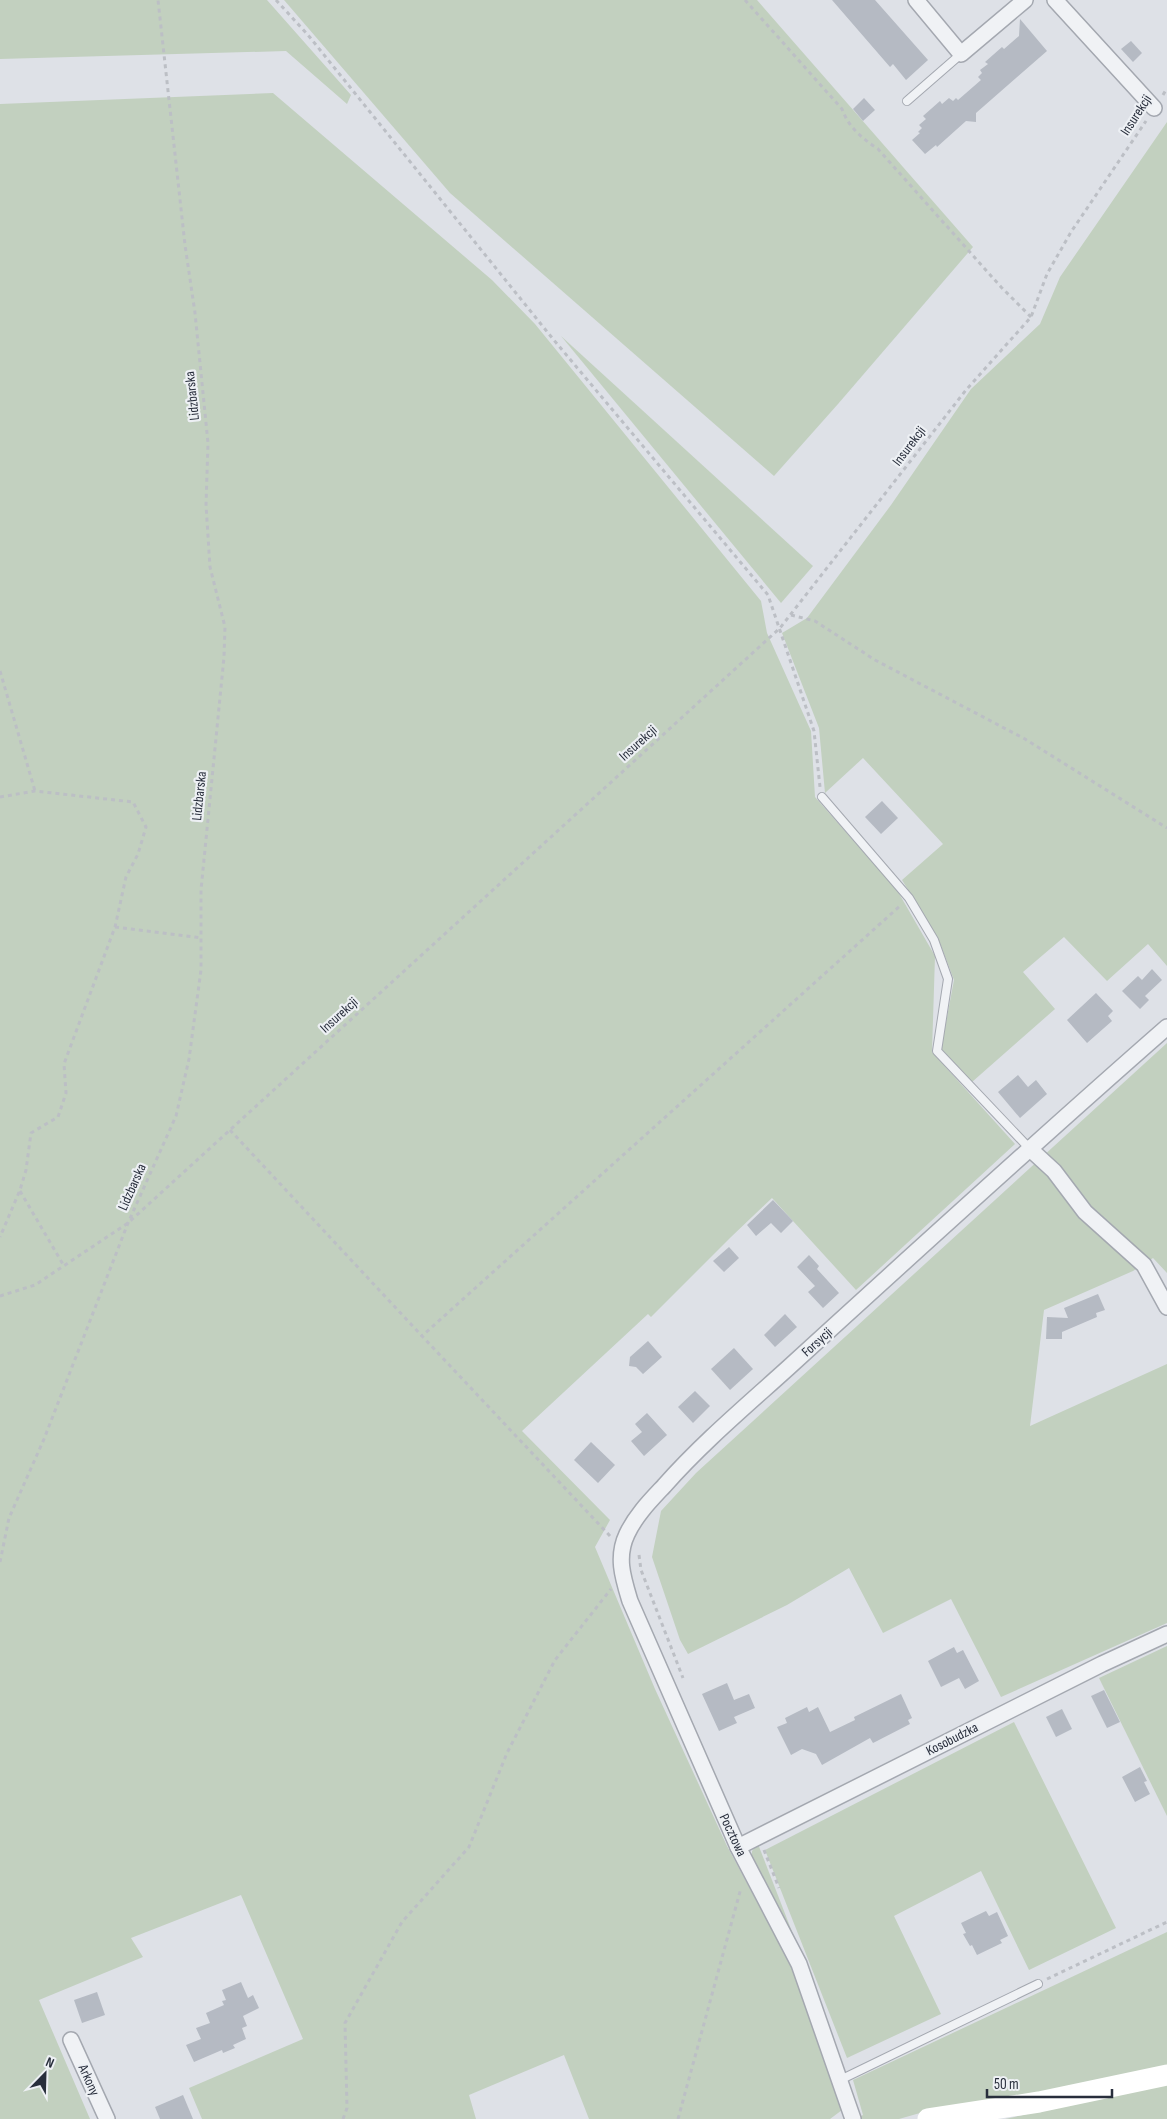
<svg xmlns="http://www.w3.org/2000/svg" width="1167" height="2119" font-family="'Sofia Sans Condensed',sans-serif">
<style>
.green{fill:#c2d0bf}
.building{fill:#b5bac3}
.lines{fill:none;stroke-linecap:round;stroke-linejoin:round}
.lane-casing{stroke:#a4a8b0;stroke-width:10}
.street-casing{stroke:#a4a8b0;stroke-width:18}
.path{stroke:#bcbfc5;stroke-width:3;stroke-dasharray:4 4;stroke-linecap:butt}
.lane{stroke:#f0f2f5;stroke-width:8}
.street{stroke:#f0f2f5;stroke-width:15}
.secondary{stroke:#fff;stroke-width:21}
.labels{text-anchor:middle;dominant-baseline:central;stroke-width:4.5;stroke-linejoin:round;paint-order:stroke}
.street-label{font-size:14px;fill:#282e3c;stroke:#edf0f4}
</style>
<rect width="100%" height="100%" fill="#dee1e7"/>
<!-- green -->
<g class="green">
<polygon points="0,0 267,0 351,95 347,104 286,51 0,59"/>
<polygon points="284,0 757,0 973,247 838,404 774,476 450,193"/>
<polygon points="273,93 492,280 535,324 761,601 767,633 811,731 815,797 897,890 935,956 932,1052 1015,1144 856,1290 772,1198 731,1237 651,1317 648,1314 522,1431 610,1520 595,1547 655,1689 727,1846 796,1974 842,2110 830,2119 589,2119 564,2055 469,2095 476,2119 202,2119 189,2088 303,2039 241,1895 131,1938 143,1957 39,2000 90,2119 0,2119 0,104"/>
<polygon points="1167,122 1167,966 1148,944 1107,981 1064,937 1023,972 1055,1009 972,1082 941,1049 954,980 938,938 902,880 943,844 863,758 825,793 819,728 782,633 807,618 891,505 971,389 1040,324 1060,277"/>
<polygon points="561,336 813,566 781,603"/>
<polygon points="1167,1043 1167,1273 1153,1258 1133,1271 1044,1310 1030,1426 1167,1364 1167,1623 1001,1697 951,1599 883,1633 849,1568 787,1605 688,1654 680,1640 652,1557 661,1511 696,1473"/>
<polygon points="1167,1646 1167,1816 1099,1678"/>
<polygon points="1014,1722 1116,1928 1029,1970 981,1871 894,1916 941,2014 847,2058 765,1850"/>
<polygon points="758,1844 796,1942 752,1862 752,1851"/>
<polygon points="1167,1932 1167,2068 1080,2087 920,2113 899,2119 860,2119 859,2117 863,2115 853,2080"/>
<polygon points="1167,2084 1167,2119 1005,2119 1155,2086"/>
</g>
<!-- building -->
<g class="building">
<polygon points="832,0 875,0 928,60 906,80 893,64 890,67"/>
<polygon points="1020,19 1047,51 976,113 976,122 966,121 937,147 936,145 925,154 912,140 920,133 918,132 922,128 919,125 926,119 923,116 940,101 942,104 949,98 953,101 956,98 958,100 981,80 978,77 982,73 980,70 988,64 985,62 1002,47 1004,49 1019,36"/>
<polygon points="1131,41 1142,53 1133,62 1121,49"/>
<polygon points="864,98 875,110 863,121 853,109"/>
<polygon points="882,801 898,818 881,834 865,817"/>
<polygon points="1152,969 1162,980 1145,996 1149,1000 1140,1009 1122,991 1138,976 1142,980"/>
<polygon points="1096,993 1113,1011 1108,1016 1112,1021 1087,1043 1067,1020"/>
<polygon points="1018,1075 1028,1087 1036,1080 1047,1094 1020,1118 998,1092"/>
<polygon points="773,1200 793,1221 781,1233 771,1223 756,1236 747,1225"/>
<polygon points="729,1247 739,1258 724,1272 713,1261"/>
<polygon points="809,1255 819,1266 817,1269 839,1293 823,1308 808,1292 815,1286 797,1267"/>
<polygon points="1098,1294 1105,1310 1096,1313 1097,1317 1062,1332 1062,1339 1046,1339 1047,1317 1068,1318 1064,1308"/>
<polygon points="785,1314 797,1327 775,1347 764,1335"/>
<polygon points="648,1341 662,1357 643,1374 636,1367 629,1366 630,1357"/>
<polygon points="734,1348 753,1369 730,1390 711,1369"/>
<polygon points="695,1391 710,1406 693,1423 678,1407"/>
<polygon points="647,1413 667,1435 644,1456 631,1441 642,1432 635,1424"/>
<polygon points="591,1442 615,1465 598,1483 574,1460"/>
<polygon points="954,1647 957,1653 963,1650 979,1681 965,1689 959,1678 941,1687 928,1661"/>
<polygon points="727,1683 734,1700 749,1694 755,1708 734,1717 737,1723 719,1731 702,1694"/>
<polygon points="1104,1690 1120,1722 1107,1728 1091,1696"/>
<polygon points="901,1694 912,1718 908,1720 910,1724 877,1741 873,1743 870,1738 822,1765 816,1754 802,1749 791,1755 777,1727 787,1723 785,1718 807,1707 809,1712 818,1707 830,1732 855,1720 854,1717"/>
<polygon points="1062,1709 1072,1729 1056,1737 1046,1717"/>
<polygon points="1140,1767 1147,1781 1144,1782 1150,1794 1135,1802 1122,1777"/>
<polygon points="986,1911 989,1916 997,1912 1008,1936 1000,1940 1002,1943 977,1955 972,1945 970,1946 963,1934 966,1933 961,1923"/>
<polygon points="241,1982 248,1998 253,1995 259,2008 243,2016 247,2026 242,2028 246,2039 233,2045 235,2048 223,2053 222,2050 194,2062 186,2045 201,2039 196,2028 210,2023 206,2013 224,2005 222,2001 226,2000 222,1990"/>
<polygon points="97,1992 105,2015 82,2023 74,2000"/>
<polygon points="183,2095 193,2119 160,2119 155,2107"/>
</g>
<g class="lines">
<!-- lane casing -->
<g class="lane-casing">
<g id="lane">
<polyline points="907,101 961,54"/>
<polyline points="822,797 909,898 934,940 948,979 937,1051 1029,1148"/>
<polyline points="840,2080 1038,1984"/>
</g>
</g>
<!-- street casing -->
<g class="street-casing">
<g id="street">
<polyline points="916,0 961,54 1025,0"/>
<polyline points="1055,0 1154,108"/>
<polyline points="1029,1148 1054,1171 1085,1212 1144,1265 1167,1307"/>
<polyline points="738,1847 1102,1664 1167,1634"/>
<polyline points="71,2040 107,2119"/>
<path d="M853 2119 799 1964 738 1847 630 1601C623 1578 616 1557 627 1534 636 1515 650 1501 664 1486 702 1443 746 1406 788 1368 914 1253 1039 1139 1167 1027"/>
</g>
</g>
<!-- path -->
<g class="path">
<polyline points="276,0 308,35 553,339 768,595 814,731 820,787"/>
<path d="M745 0 842 109C849 128 862 138 878 149L1001 287 1031 317"/>
<polyline points="1163,95 1167,88"/>
<polyline points="791,615 815,621 875,660 1025,739 1167,828"/>
<polyline points="0,671 35,791"/>
<polyline points="0,797 35,791 133,802 146,827 138,854 126,877 115,927 64,1064 66,1093 58,1117 31,1133 26,1170 20,1190 0,1237"/>
<polyline points="115,927 202,938"/>
<polyline points="230,1130 422,1336"/>
<polyline points="20,1191 64,1266"/>
<polyline points="0,1296 35,1285 128,1223 780,628 966,390 1031,317 1047,274 1071,232 1146,121"/>
<polyline points="610,1536 422,1336 901,905"/>
<polyline points="639,1555 641,1570 683,1678"/>
<polyline points="0,1562 9,1518 44,1439 128,1223 176,1116 189,1059 201,970 201,890 224,657 225,627 210,567 206,505 208,443 195,313 185,245 158,0"/>
<polyline points="764,1850 779,1888"/>
<polyline points="1047,1979 1167,1922"/>
<polyline points="343,2119 347,2108 345,2023 402,1922 469,1847 507,1753 555,1660 611,1589"/>
<polyline points="678,2119 741,1888"/>
</g>
<!-- lane -->
<use href="#lane" class="lane"/>
<!-- street -->
<use href="#street" class="street"/>
<!-- secondary -->
<polyline class="secondary" points="928,2119 1039,2102 1167,2075"/>
</g>
<g class="labels">
<!-- street labels -->
<g class="street-label">
<text transform="translate(1136 115) rotate(-57)">Insurekcji</text>
<text transform="translate(192 396) rotate(-96)">Lidzbarska</text>
<text transform="translate(909 446) rotate(-53)">Insurekcji</text>
<text transform="translate(638 743) rotate(-42)">Insurekcji</text>
<text transform="translate(199 796) rotate(-84)">Lidzbarska</text>
<text transform="translate(339 1015) rotate(-42)">Insurekcji</text>
<text transform="translate(132 1187) rotate(-66)">Lidzbarska</text>
<text transform="translate(817 1342) rotate(-42)">Forsycji</text>
<text transform="translate(952 1739) rotate(-27)">Kosobudzka</text>
<text transform="translate(733 1835) rotate(65)">Pocztowa</text>
<text transform="translate(89 2080) rotate(66)">Arkony</text>
</g>
</g>
<!-- north arrow -->
<g transform="translate(45 2074) rotate(23)" stroke="#edf0f4" stroke-width="4" paint-order="stroke">
<path d="M0-4L9 19L0 12L-9 19Z" fill="#282e3c"/>
<text y="-8" font-size="14" font-weight="bold" text-anchor="middle" fill="#282e3c">N</text>
</g>
<!-- scale -->
<path d="M987 2089v8h125v-8" fill="none" stroke="#282e3c" stroke-width="2.5"/>
<text x="994" y="2089" font-size="15" fill="#282e3c" stroke="#edf0f4" stroke-width="4" paint-order="stroke">50 m</text>
</svg>
